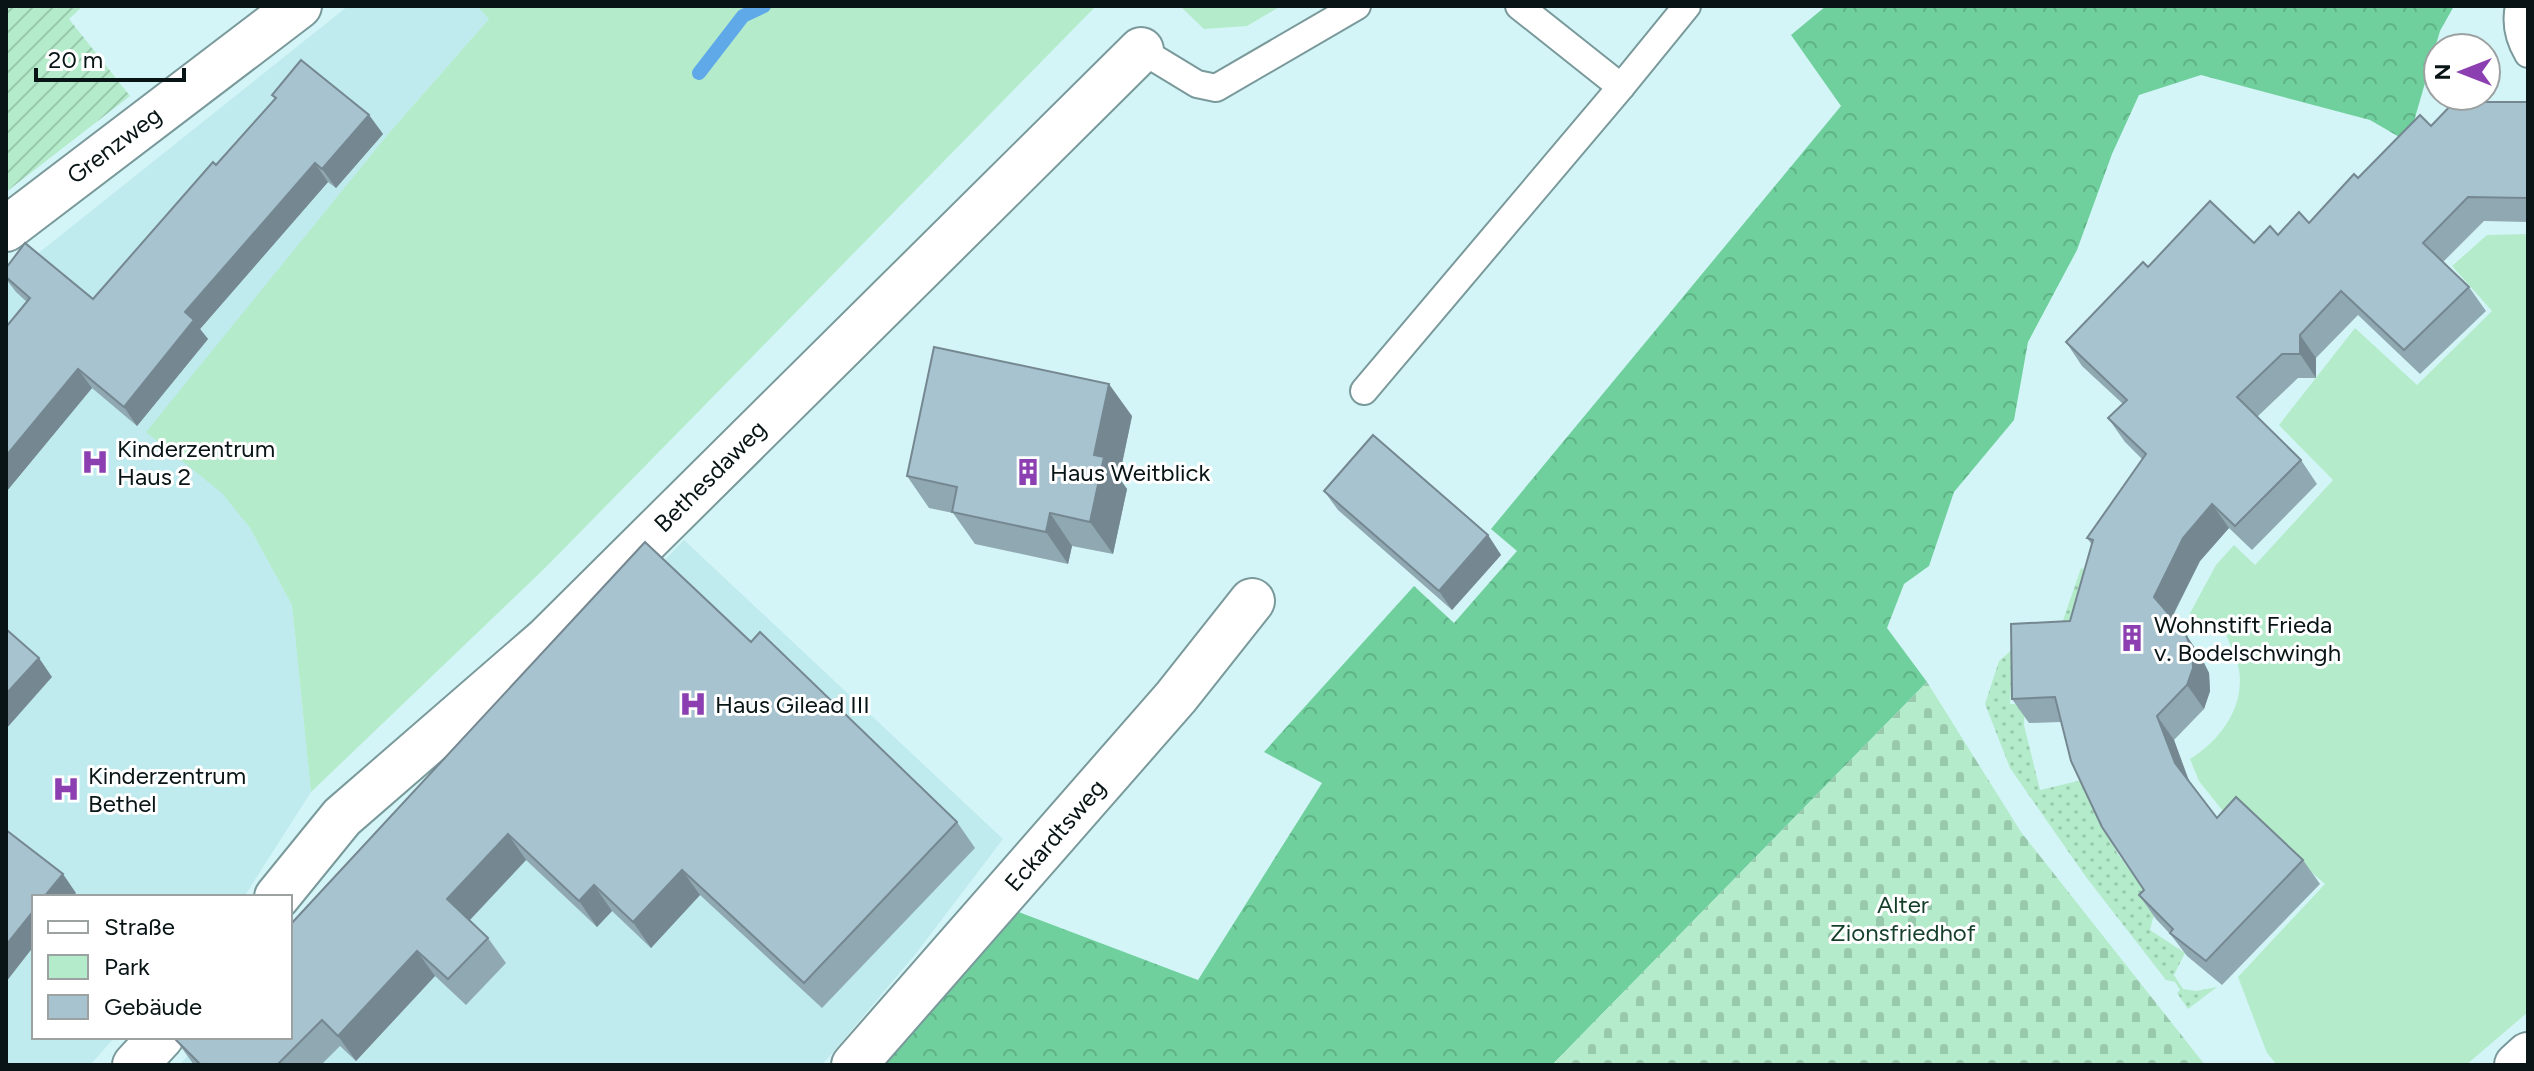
<svg xmlns="http://www.w3.org/2000/svg" width="2534" height="1071" font-family="Figtree,sans-serif">
<style>
.built{fill:#bfeaee}
.grass{fill:url(#grass-dots)}
.forest{fill:url(#forest-crowns)}
.cemetery{fill:url(#cemetery-stones)}
.park{fill:#b4ebcb}
.garden{fill:url(#garden-furrows)}
.lines{fill:none;stroke-linecap:round;stroke-linejoin:round}
.stream{stroke:#60a9e9;stroke-width:14}
.lane-casing{stroke:#7a999b;stroke-width:30}
.street-casing{stroke:#7a999b;stroke-width:48}
.lane{stroke:#fff;stroke-width:26}
.street{stroke:#fff;stroke-width:44}
.wall{fill:#90a8b2}
.shaded-wall{fill:#758891}
.building{fill:#a7c3cf;stroke:#758891;stroke-width:2}
.labels{text-anchor:middle;dominant-baseline:central;stroke-width:6;stroke-linejoin:round;paint-order:stroke}
.street-label{font-size:24px;fill:#081415;stroke:#fff}
.poi-label{font-size:24px;fill:#081415;stroke:#fff;text-anchor:start}
.park-label{font-size:24px;fill:#153f2a;stroke:#fff}
</style>
<defs>
<pattern id="grass-dots" width="8" height="8" patternUnits="userSpaceOnUse" patternTransform="scale(2)"><rect width="8" height="8" fill="#b4ebcb"/><path d="M2 2h.1M6 6h.1" fill="none" stroke="#99c9ad" stroke-width="1.8" stroke-linecap="round"/></pattern>
<pattern id="forest-crowns" width="20" height="18" patternUnits="userSpaceOnUse" patternTransform="scale(2)"><rect width="20" height="18" fill="#6fd09d"/><path d="M2 6a3 3 0 1 1 6 0M12 15a3 3 0 1 1 6 0" fill="none" stroke="#5fb286"/></pattern>
<pattern id="cemetery-stones" width="16" height="16" patternUnits="userSpaceOnUse" patternTransform="scale(2)"><rect width="16" height="16" fill="#b4ebcb"/><path d="M2 7V4a2 2 0 0 1 4 0v3zM10 15v-3a2 2 0 0 1 4 0v3z" fill="#99c9ad"/></pattern>
<pattern id="garden-furrows" width="10" height="10" patternUnits="userSpaceOnUse" patternTransform="scale(2)"><rect width="10" height="10" fill="#b4ebcb"/><path d="M-1 1l2-2M0 10L10 0M9 11l2-2" fill="none" stroke="#99c9ad"/></pattern>
</defs>
<rect width="100%" height="100%" fill="#d4f5f7"/>
<!-- built -->
<g class="built">
<polygon points="348,6 477,6 489,19 389,133 147,432 222,492 250,528 292,605 311,792 244,897 34,897 34,1037 115,1037 90,1065 6,1065 6,279"/>
<polygon points="684,540 1003,839 914,956 822,1065 179,1065 206,1037 290,1037 290,950"/>
</g>
<!-- grass -->
<polygon class="grass" points="2081,568 2099,574 2087,628 2012,668 2010,704 2025,704 2024,725 2040,790 2082,780 2117,853 2160,910 2153,918 2150,930 2185,953 2174,975 2183,989 2196,991 2217,987 2188,1009 2177,993 2180,990 2175,982 2166,980 2086,877 2010,768 1985,704 1999,661 2014,648 2061,626"/>
<!-- forest -->
<polygon class="forest" points="1826,6 2454,6 2440,31 2408,142 2370,120 2201,75 2139,95 2112,154 2077,250 2028,342 2014,420 1954,492 1929,566 1904,584 1887,628 1927,682 1552,1065 874,1065 1008,908 1198,980 1322,783 1264,752 1414,586 1454,623 1517,551 1491,529 1841,106 1791,35"/>
<!-- cemetery -->
<polygon class="cemetery" points="1927,682 2021,832 2205,1065 1552,1065"/>
<!-- park -->
<g class="park">
<polygon points="477,6 1096,6 546,567 311,792 292,605 250,528 222,493 146,432 389,133 489,19"/>
<polygon points="1180,6 1281,6 1247,26 1204,29"/>
<path d="M2528 234V1012L2466 1065H2277L2267 1053 2238 977 2325 884 2253 821 2230 820 2199 781 2190 759C2220 741 2245 707 2239 670 2237 658 2230 646 2226 634L2189 615 2216 565 2234 545 2255 565 2333 480 2279 425 2355 328 2417 385 2492 311 2452 266 2487 235Z"/>
</g>
<!-- garden -->
<polygon class="garden" points="6,6 83,6 69,19 130,96 6,192"/>
<g class="lines">
<!-- stream -->
<polyline class="stream" points="699,73 743,16 764,6"/>
<!-- lane casing -->
<g class="lane-casing">
<g id="lane">
<polyline points="1519,6 1621,87 1687,6"/>
<path d="M2519 6C2515 24 2519 39 2528 54"/>
<polyline points="1141,50 1197,84 1216,88 1357,6"/>
<polyline points="1364,391 1621,87"/>
</g>
</g>
<!-- street casing -->
<g class="street-casing">
<g id="street">
<polyline points="6,229 299,6"/>
<polyline points="277,897 342,817 546,640 1141,50"/>
<polyline points="135,1065 161,1037"/>
<polyline points="854,1065 1176,697 1252,601"/>
<polyline points="2517,1065 2528,1055"/>
</g>
</g>
<!-- lane -->
<use href="#lane" class="lane"/>
<!-- street -->
<use href="#street" class="street"/>
</g>
<!-- wall -->
<g class="wall">
<polygon points="272,95 369,115 383,134 336,188 328,182 200,329 208,339 137,426 92,388 6,492 6,327 27,302 16,292 6,279 6,268 93,299 275,99"/>
<polygon points="2528,102 2528,222 2484,221 2443,262 2469,287 2486,311 2420,374 2358,315 2316,358 2316,378 2298,378 2257,417 2301,460 2317,484 2252,550 2229,528 2200,561 2172,618 2201,657 2209,673 2210,691 2204,709 2174,740 2190,783 2217,818 2303,860 2320,884 2222,985 2187,956 2171,935 2156,919 2139,895 2144,890 2061,722 2029,723 2012,699 2070,621 2092,545 2087,538 2142,459 2125,442 2108,418 2123,404 2082,366 2066,342 2148,267 2254,243 2309,223 2358,178 2431,126"/>
<polygon points="1132,416 1119,478 1127,489 1113,554 1072,546 1068,564 975,544 953,513 929,508 907,476"/>
<polygon points="1324,491 1488,535 1501,555 1452,610 1338,510"/>
<polygon points="751,642 957,822 975,848 822,1008 700,895 651,948 612,911 597,927 526,860 470,920 488,938 506,963 466,1005 435,976 356,1061 340,1046 321,1065 194,1065 176,1040 290,1037 290,925"/>
</g>
<!-- shaded-wall -->
<g class="shaded-wall">
<polygon points="369,115 383,134 336,188 322,169"/>
<polygon points="315,163 328,182 200,329 208,339 137,426 124,407 185,312"/>
<polygon points="2300,335 2316,358 2316,378 2300,354"/>
<polygon points="78,369 92,388 6,492 6,456"/>
<polygon points="1109,384 1132,416 1119,478 1127,489 1113,554 1090,522 1094,455"/>
<polygon points="2212,504 2229,528 2200,561 2170,620 2154,597 2183,538"/>
<polygon points="1050,513 1072,546 1068,564 1046,532"/>
<polygon points="1488,535 1501,555 1452,610 1439,591"/>
<polygon points="2185,633 2201,657 2209,673 2210,691 2204,709 2187,685"/>
<polygon points="39,658 52,677 6,729 6,694"/>
<polygon points="2157,716 2174,740 2191,787 2175,763"/>
<polygon points="508,834 526,860 465,925 447,899"/>
<polygon points="682,870 700,895 651,948 633,922"/>
<polygon points="63,874 76,893 73,897 44,897"/>
<polygon points="594,885 612,911 597,927 579,901"/>
<polygon points="34,910 34,946 6,982 6,945"/>
<polygon points="417,951 435,976 356,1061 338,1036"/>
</g>
<!-- building -->
<g class="building">
<polygon points="301,60 369,115 322,169 315,163 185,312 194,320 124,407 78,369 6,456 6,327 30,298 6,277 6,268 25,243 93,299 213,162 216,165 276,98 272,95"/>
<polygon points="2454,102 2528,102 2528,198 2468,197 2423,243 2469,287 2404,350 2341,291 2300,335 2300,354 2282,354 2237,397 2301,460 2235,526 2212,504 2183,538 2154,597 2185,633 2192,649 2193,668 2187,685 2157,716 2175,763 2217,818 2236,797 2303,860 2206,961 2170,933 2173,929 2139,895 2144,890 2102,827 2071,761 2055,697 2012,699 2011,624 2070,621 2093,540 2087,538 2146,454 2108,418 2127,400 2066,342 2143,262 2148,267 2210,201 2254,243 2270,226 2278,235 2299,212 2309,223 2354,174 2358,178 2420,115 2431,126"/>
<polygon points="934,347 1109,384 1094,455 1104,457 1090,522 1050,513 1046,532 952,512 957,487 907,476"/>
<polygon points="1373,435 1488,535 1439,591 1324,491"/>
<polygon points="645,542 751,642 760,632 957,822 804,983 682,870 633,922 594,885 579,901 508,834 447,899 488,938 448,979 417,951 338,1036 322,1020 277,1065 201,1065 176,1040 179,1037 290,1037 290,925"/>
<polygon points="6,629 39,658 6,694"/>
<polygon points="6,830 63,874 44,897 34,897 34,910 6,945"/>
</g>
<!-- icons -->
<defs>
<g id="hospital-bare" transform="scale(2.16)"><path d="M-5-5h3v3.5h4V-5h3V5h-3V1.5h-4V5h-3Z" fill="#8b3fb1" stroke="#fff" stroke-width="2.5" paint-order="stroke"/></g>
<g id="building-bare" transform="scale(2.16)"><path d="M-4-6H4V6H1V3H-1V6H-4ZM-2.5-4.3h1.7v1.8h-1.7ZM.8-4.3h1.7v1.8H.8ZM-2.5-1h1.7V.8h-1.7ZM.8-1h1.7V.8H.8Z" fill="#8b3fb1" stroke="#fff" stroke-width="2.5" paint-order="stroke"/></g>
</defs>
<g fill-rule="evenodd">
<use href="#hospital-bare" x="95" y="462"/>
<use href="#building-bare" x="1028" y="472"/>
<use href="#building-bare" x="2132" y="638"/>
<use href="#hospital-bare" x="693" y="704"/>
<use href="#hospital-bare" x="66" y="789"/>
</g>
<g class="labels">
<!-- street labels -->
<g class="street-label">
<text transform="translate(114 145) rotate(-37)">Grenzweg</text>
<text transform="translate(710 476) rotate(-45)">Bethesdaweg</text>
<text transform="translate(1055 835) rotate(-49)">Eckardtsweg</text>
</g>
<!-- poi labels -->
<g class="poi-label">
<text x="117" y="448">Kinderzentrum<tspan x="117" dy="28">Haus 2</tspan></text>
<text x="1050" y="472">Haus Weitblick</text>
<text x="2154" y="624">Wohnstift Frieda<tspan x="2154" dy="28">v. Bodelschwingh</tspan></text>
<text x="715" y="704">Haus Gilead III</text>
<text x="88" y="775">Kinderzentrum<tspan x="88" dy="28">Bethel</tspan></text>
</g>
<!-- park labels -->
<g class="park-label">
<text x="1903" y="904">Alter<tspan x="1903" dy="28">Zionsfriedhof</tspan></text>
</g>
</g>
<!-- border -->
<rect width="2534" height="1071" fill="none" stroke="#081415" stroke-width="16"/>
<!-- legend -->
<rect x="32" y="895" width="260" height="144" fill="#ffffff" stroke="#9ca1a1" stroke-width="2"/>
<rect x="48" y="921" width="40" height="12" fill="#ffffff" stroke="#9ca1a1" stroke-width="2"/>
<text x="104" y="935" font-size="24" fill="#081415">Straße</text>
<rect x="48" y="955" width="40" height="24" fill="#b4ebcb" stroke="#9ca1a1" stroke-width="2"/>
<text x="104" y="975" font-size="24" fill="#081415">Park</text>
<rect x="48" y="995" width="40" height="24" fill="#a7c3cf" stroke="#9ca1a1" stroke-width="2"/>
<text x="104" y="1015" font-size="24" fill="#081415">Gebäude</text>
<!-- north arrow -->
<g transform="translate(2462 72) rotate(270)"><circle r="38" fill="#ffffff" stroke="#9ca1a1" stroke-width="2"/>
<path d="M0-6L14 30L0 20L-14 30Z" fill="#8b3fb1"/>
<text y="-12" font-size="22" font-weight="bold" text-anchor="middle" fill="#081415">N</text>
</g>
<!-- scale -->
<path d="M36 68v12h148v-12" fill="none" stroke="#081415" stroke-width="4"/>
<text x="48" y="68" font-size="24" fill="#081415" stroke="#ffffff" stroke-width="6" paint-order="stroke">20 m</text>
</svg>
